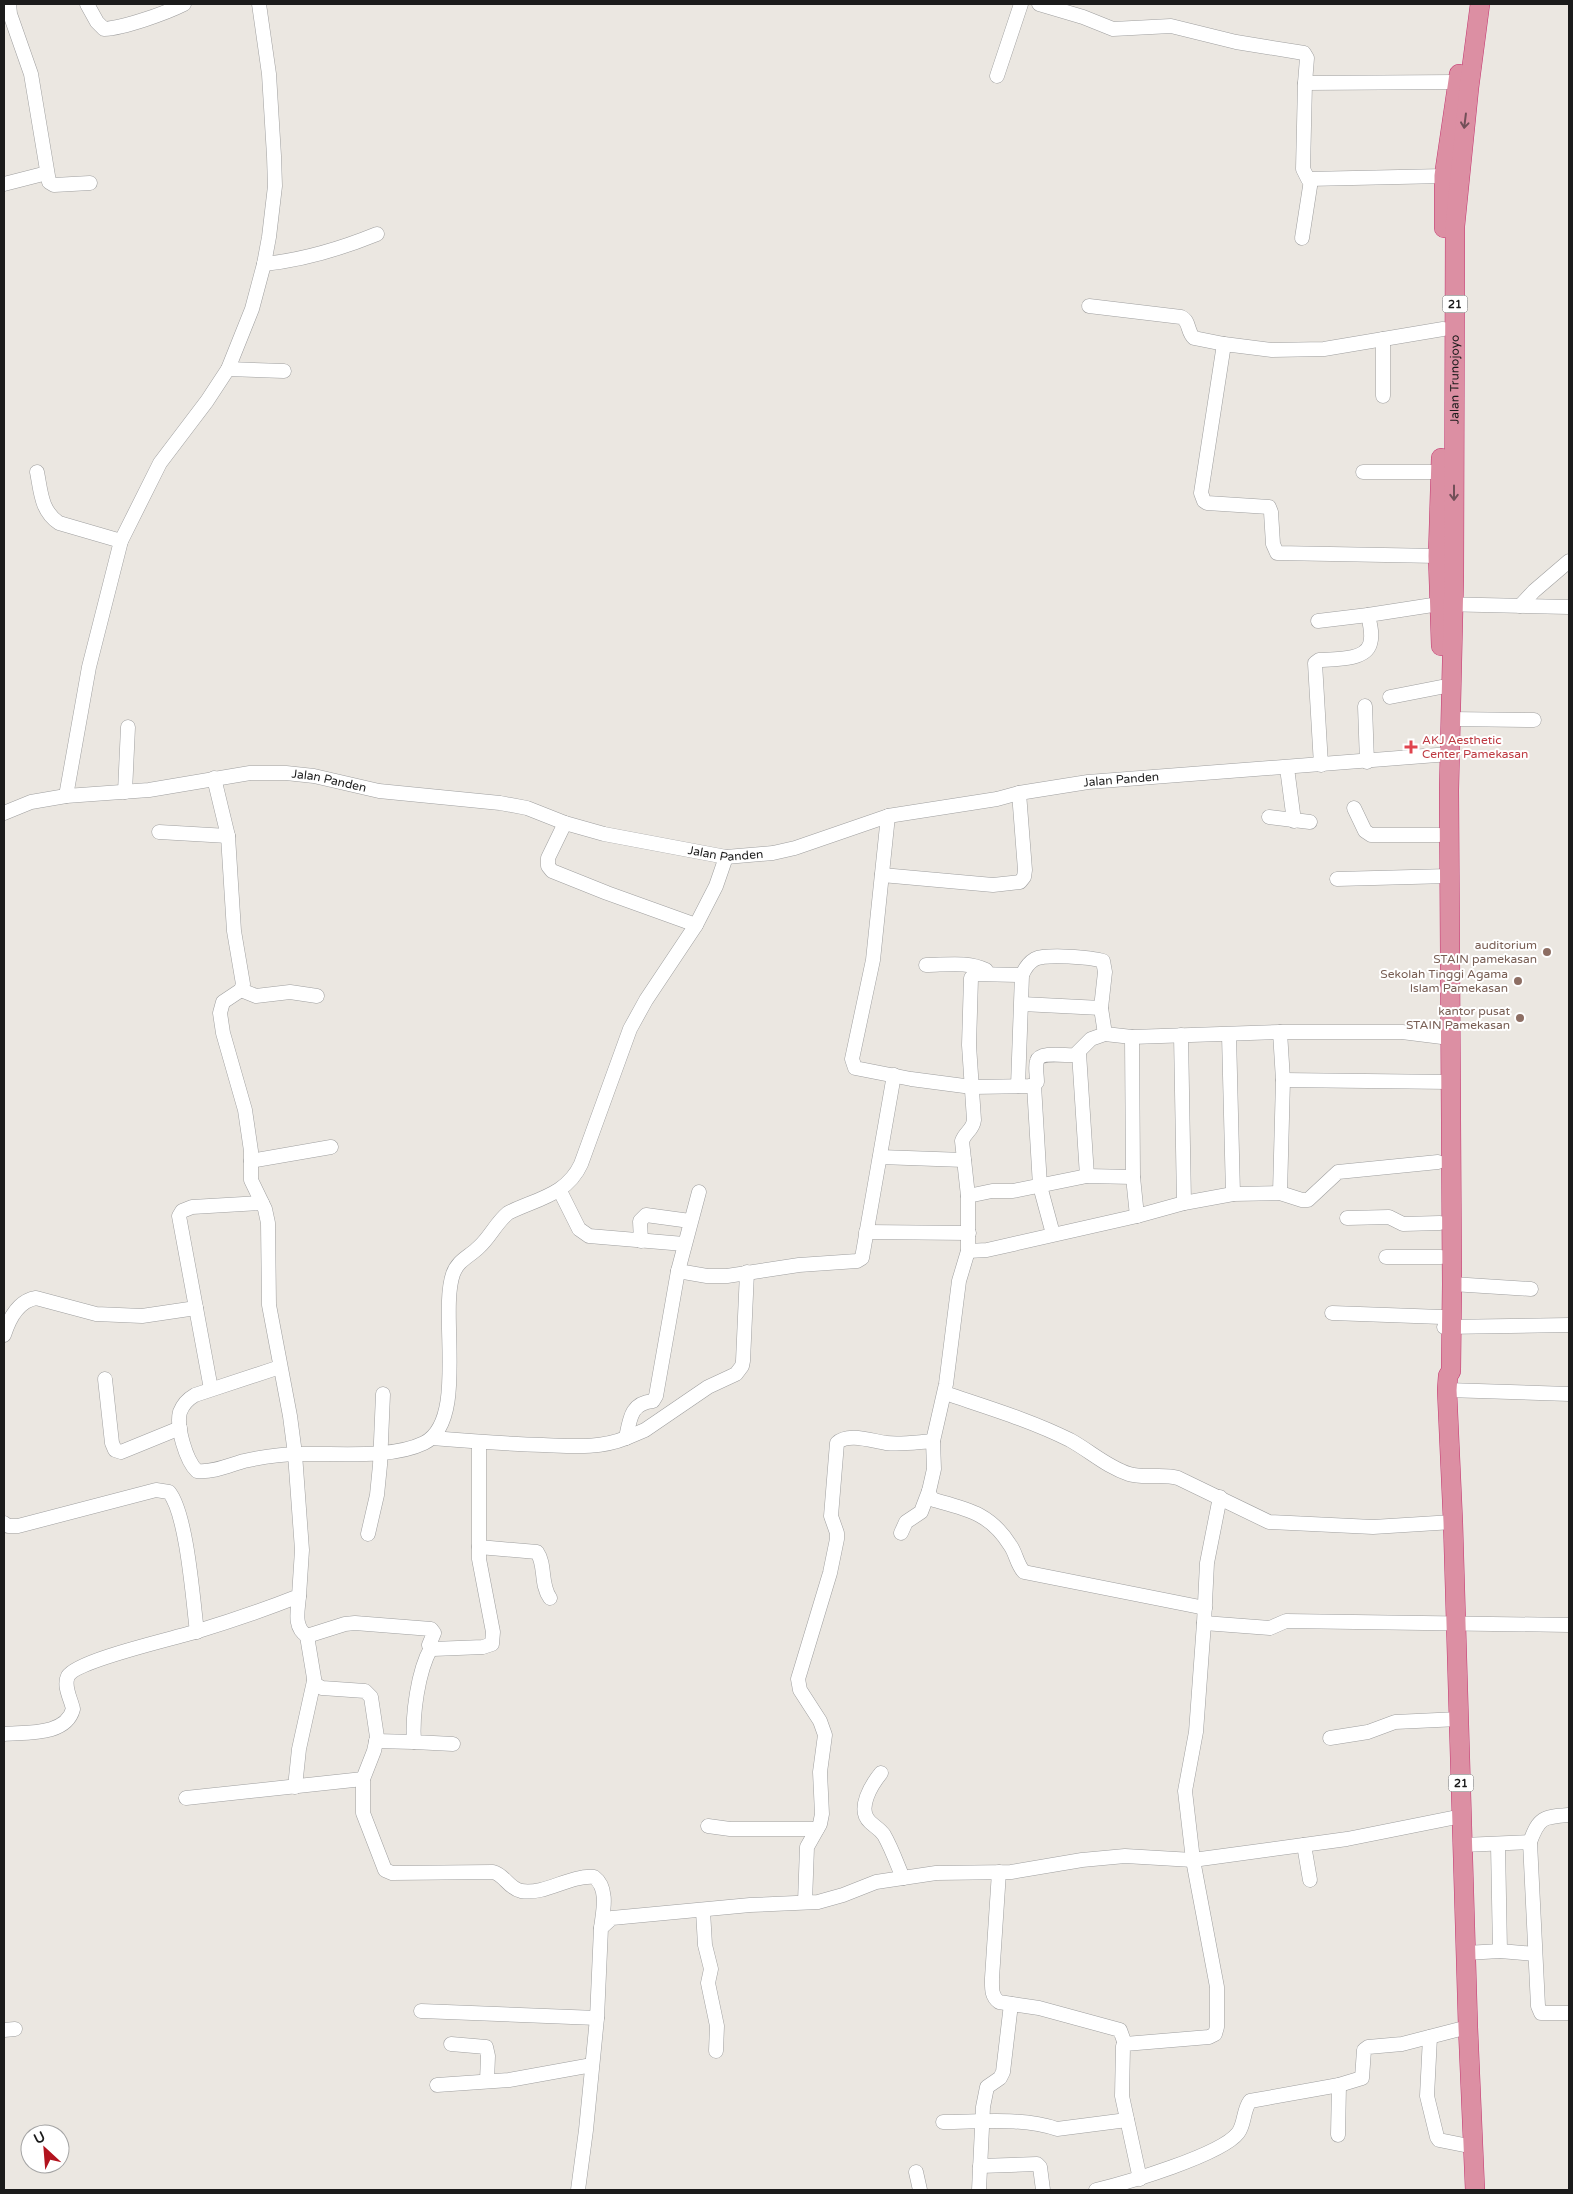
<svg xmlns="http://www.w3.org/2000/svg" width="1573" height="2194" font-family="'Varela Round',sans-serif">
<style>
.lines{fill:none;stroke-linecap:round;stroke-linejoin:round}
.minor-casing{stroke:#9f9f9f;stroke-width:15}
.highway-casing{stroke:#c3346f;stroke-width:20}
.minor{stroke:#fff;stroke-width:14}
.highway{stroke:#dc8fa3;stroke-width:19}
.oneway{stroke:#724f58}
.health-dot{fill:#e0444e;stroke:#fff;stroke-width:2}
.education-dot{fill:#8d6e63;stroke:#fff;stroke-width:2}
.labels{text-anchor:middle;dominant-baseline:central;stroke-width:4;stroke-linejoin:round;paint-order:stroke}
.shield{fill:#fff;stroke:#5f5f5f;stroke-width:1}
.shield-label{font-size:11px;font-weight:bold;fill:#1b1b1b}
.street-label{font-size:12px;fill:#1b1b1b;stroke:#fff}
.health-label{font-size:12px;fill:#be3a42;stroke:#fff;text-anchor:start}
.education-label{font-size:12px;fill:#785e54;stroke:#fff;text-anchor:end}
</style>
<rect width="100%" height="100%" fill="#ebe7e1"/>
<g class="lines">
<!-- minor casing -->
<g class="minor-casing">
<g id="minor">
<polyline points="9,4 10,14 31,74 49,182 54,185 90,183"/>
<path d="M87 4 97 22 104 29C124 28 166 13 184 4"/>
<polyline points="1039,4 1083,17 1113,29 1171,26 1236,42 1304,53 1307,58 1305,83 1457,82"/>
<polyline points="997,76 1021,4"/>
<polyline points="1305,83 1303,169 1308,179 1444,176"/>
<polyline points="4,184 47,173"/>
<polyline points="1302,238 1311,180"/>
<path d="M264 264C304 260 340 249 377 234"/>
<path d="M1089 306 1181 317C1190 321 1187 332 1194 338L1224 344"/>
<polyline points="228,369 284,371"/>
<polyline points="1383,396 1383,339"/>
<path d="M37 472C41 492 41 511 59 523L121 541"/>
<polyline points="1363,472 1441,472"/>
<polyline points="1438,556 1277,553 1273,544 1271,512 1269,507 1207,503 1204,501 1201,493 1224,344 1272,350 1324,349 1443,329"/>
<polyline points="1520,606 1534,591 1569,561"/>
<polyline points="1318,621 1368,615"/>
<polyline points="1390,697 1441,687"/>
<polyline points="1365,706 1367,762"/>
<polyline points="1451,719 1534,720"/>
<path d="M1321 765 1315 663 1319 660C1333 659 1365 661 1370 644 1373 635 1370 624 1368 615L1439 604 1569 607"/>
<polyline points="1287,768 1294,821"/>
<polyline points="125,792 128,727"/>
<polyline points="66,796 89,667 121,541 160,463 207,401 228,369 252,309 264,264 269,237 275,186 274,156 269,74 259,4"/>
<polyline points="1354,808 1365,831 1371,835 1439,835"/>
<path id="s1" d="M4 813 31 802 66 796 149 790 250 773H286L314 776 379 791 500 803 527 808 565 823 604 834 726 857 773 853 795 848 888 816 997 799 1019 793 1088 782 1450 754"/>
<path d="M888 816 873 960 852 1059 855 1068 911 1079 972 1087 1029 1086 1034 1085 1037 1082C1037 1075 1035 1067 1037 1061 1040 1051 1067 1056 1075 1055L1091 1039 1105 1034 1132 1037 1280 1032H1402L1450 1038"/>
<polyline points="1269,817 1310,822"/>
<polyline points="565,823 548,858 548,866 552,871 607,893 696,925"/>
<polyline points="159,832 228,836"/>
<polyline points="882,875 993,885 1020,882 1024,877 1025,870 1019,793"/>
<polyline points="1337,879 1449,876"/>
<path d="M926 965C945 965 968 961 986 970"/>
<path d="M1022 975 975 974 971 978 969 1045 974 1120C973 1130 965 1132 962 1141L968 1196V1251L959 1281 946 1384 933 1441 934 1469 929 1491 930 1496 934 1500C967 1509 990 1513 1010 1545 1016 1553 1017 1565 1024 1572L1205 1608"/>
<polyline points="241,990 256,996 290,992 317,996"/>
<polyline points="1022,1004 1101,1008"/>
<polyline points="1280,1032 1283,1080 1280,1193"/>
<polyline points="1181,1035 1184,1203"/>
<polyline points="1229,1035 1233,1194"/>
<polyline points="1132,1037 1133,1177 1137,1216"/>
<polyline points="1079,1053 1087,1176"/>
<polyline points="1283,1080 1450,1082"/>
<polyline points="1034,1085 1040,1186 1053,1234"/>
<path d="M1018 1086 1022 975C1025 968 1028 963 1035 959 1046 954 1091 957 1103 961L1105 972 1101 1008 1105 1034"/>
<polyline points="880,1157 964,1160"/>
<polyline points="251,1161 331,1147"/>
<polyline points="560,1191 579,1229 589,1236 684,1244"/>
<polyline points="968,1196 992,1191 1013,1191 1087,1176 1133,1177"/>
<polyline points="1347,1218 1389,1217 1403,1224 1440,1223"/>
<polyline points="866,1232 969,1233"/>
<polyline points="641,1241 640,1221 646,1215 690,1221"/>
<polyline points="968,1251 987,1250 1137,1216 1184,1203 1233,1194 1280,1193 1302,1200 1308,1200 1338,1172 1438,1162"/>
<polyline points="1386,1257 1441,1257"/>
<polyline points="678,1271 707,1276 727,1276 799,1265 857,1261 862,1258 894,1075"/>
<polyline points="1452,1284 1531,1289"/>
<polyline points="1332,1313 1442,1317"/>
<polyline points="1444,1327 1569,1325"/>
<path d="M4 1335C9 1319 18 1301 36 1298L96 1314 142 1316 196 1308"/>
<path d="M280 1367 195 1395C188 1399 183 1404 180 1412 176 1426 186 1461 197 1471 212 1473 230 1465 244 1461 262 1457 282 1454 301 1454 337 1453 391 1459 424 1443 468 1421 439 1314 453 1274 458 1260 469 1257 479 1247 490 1237 496 1223 508 1213 536 1199 567 1195 581 1164L630 1029 646 1000 696 925 716 886 726 857"/>
<polyline points="105,1379 112,1443 115,1450 121,1452 126,1450 180,1428"/>
<polyline points="211,1389 179,1216 182,1211 192,1207 262,1203"/>
<polyline points="1447,1390 1569,1394"/>
<path d="M945 1393C986 1407 1030 1420 1070 1440 1090 1451 1107 1467 1129 1474 1145 1479 1162 1473 1178 1478L1269 1522 1373 1527 1453 1522"/>
<path d="M432 1438C469 1441 506 1444 543 1445 571 1446 599 1449 626 1438 630 1418 631 1403 653 1401L656 1396 678 1271 699 1192"/>
<polyline points="626,1438 645,1430 708,1387 736,1374 742,1366 743,1361 747,1272"/>
<path d="M4 1523 8 1526H18L156 1490 169 1492C187 1514 193 1601 197 1632"/>
<polyline points="901,1533 906,1522 921,1512 929,1491"/>
<polyline points="368,1534 377,1495 380,1465 383,1394"/>
<path d="M479 1547 537 1552C546 1565 540 1584 550 1598"/>
<path d="M299 1596C298 1610 293 1627 307 1636L345 1624 355 1623 431 1629 434 1633 429 1645 433 1649 483 1647 492 1644 493 1632 479 1559V1442"/>
<polyline points="1204,1623 1270,1628 1286,1621 1569,1625"/>
<path d="M307 1636 315 1684 322 1688 365 1691 371 1697 377 1737 374 1751 363 1779V1813L385 1870 392 1873 493 1872C505 1875 508 1888 521 1891 546 1895 569 1875 594 1877 609 1888 603 1912 601 1928"/>
<path d="M431 1648C418 1671 412 1715 414 1742L453 1744"/>
<path d="M4 1734C26 1732 66 1736 73 1709 71 1699 63 1686 68 1676 77 1660 176 1638 198 1631 231 1621 266 1609 299 1596L302 1550 295 1454 290 1416 269 1305 268 1223 265 1209 251 1180V1151L245 1110 223 1033 220 1013 223 1002 241 990 243 984 234 931 228 836 214 778"/>
<polyline points="1330,1738 1368,1732 1395,1722 1459,1719"/>
<polyline points="376,1741 414,1742"/>
<path d="M881 1773C872 1784 856 1809 870 1822 875 1827 880 1829 884 1835 892 1849 897 1864 903 1878"/>
<polyline points="295,1787 299,1749 314,1681"/>
<polyline points="186,1798 363,1779"/>
<path d="M1569 1815C1543 1817 1539 1817 1530 1842L1538 2006 1541 2013H1569"/>
<polyline points="708,1826 730,1829 817,1829"/>
<polyline points="1304,1845 1310,1880"/>
<polyline points="1463,1845 1530,1842"/>
<polyline points="1498,1845 1500,1951"/>
<path d="M999 1872 992 1978C992 1988 991 1996 999 2002L1039 2008 1120 2030 1125 2044"/>
<path d="M805 1902 807 1847 820 1824 822 1814 820 1772 825 1735 820 1721 800 1690 798 1679 830 1573 837 1539V1533L831 1516 837 1443C848 1432 872 1441 886 1443 901 1445 918 1442 933 1441"/>
<polyline points="703,1911 705,1945 711,1969 708,1983 717,2026 716,2051"/>
<polyline points="1466,1953 1500,1951 1535,1954"/>
<polyline points="421,2011 597,2018"/>
<polyline points="4,2030 15,2029"/>
<polyline points="1430,2037 1427,2096 1437,2137 1439,2140 1474,2147"/>
<polyline points="451,2044 486,2047 488,2056 487,2081"/>
<polyline points="437,2085 509,2080 592,2065"/>
<path d="M943 2122C980 2122 1023 2117 1057 2129L1127 2120"/>
<polyline points="1338,2135 1339,2085"/>
<polyline points="980,2166 1037,2164 1040,2167 1043,2190"/>
<polyline points="916,2172 920,2190"/>
<polyline points="1140,2179 1122,2096 1123,2046 1125,2044 1209,2037 1215,2034 1217,2027 1217,1987 1193,1860 1185,1791 1196,1732 1204,1623 1207,1563 1220,1497"/>
<polyline points="578,2190 586,2130 597,2018 601,1928 612,1918 750,1905 818,1902 843,1895 876,1882 936,1873 1011,1872 1082,1860 1125,1856 1193,1860 1347,1839 1462,1816"/>
<polyline points="979,2190 983,2107 987,2087 1000,2078 1003,2072 1011,2004"/>
<path d="M1096 2190C1126 2183 1221 2155 1238 2133 1245 2124 1243 2110 1250 2101L1339 2085 1362 2078 1364 2050 1368 2047 1402 2044 1468 2027"/>
</g>
</g>
<!-- highway casing -->
<g class="highway-casing">
<g id="highway">
<polyline points="1444,228 1444,176 1459,74"/>
<polyline points="1441,646 1438,556 1441,458"/>
<path id="s2" d="M1475 2190 1468 2027 1453 1522 1447 1390 1448 1376 1451 1371 1452 1284 1449 790 1454 577 1455 226 1469 88 1480 4"/>
</g>
</g>
<!-- minor -->
<use href="#minor" class="minor"/>
<!-- highway -->
<use href="#highway" class="highway"/>
</g>
<!-- one-way arrows -->
<defs><path id="oneway-shaft" d="M-6 0H5M1.5-3L5.5 0L1.5 3" fill="none" stroke-width="1.6" stroke-linecap="round" stroke-linejoin="round" transform="scale(1.25)"/></defs>
<g class="oneway">
<use href="#oneway-shaft" transform="translate(1465 121) rotate(97)"/>
<use href="#oneway-shaft" transform="translate(1454 493) rotate(90)"/>
</g>
<!-- markers -->
<path class="health-dot" d="M1408.5 739.5h5v5h5v5h-5v5h-5v-5h-5v-5h5z"/>
<g class="education-dot">
<circle cx="1547" cy="952" r="5"/>
<circle cx="1518" cy="981" r="5"/>
<circle cx="1520" cy="1018" r="5"/>
</g>
<g class="labels">
<!-- shield labels -->
<g class="shield">
<rect x="1442.5" y="295.5" width="25" height="17" rx="4"/>
<rect x="1448.5" y="1774.5" width="25" height="17" rx="4"/>
</g>
<g class="shield-label">
<text x="1455" y="304">21</text>
<text x="1461" y="1783">21</text>
</g>
<!-- street labels -->
<g class="street-label">
<text stroke="none"><textPath href="#s2" startOffset="1812">Jalan Trunojoyo</textPath></text>
<text stroke="none"><textPath href="#s1" startOffset="330">Jalan Panden</textPath></text>
<text stroke="none"><textPath href="#s1" startOffset="1140">Jalan Panden</textPath></text>
<text stroke="none"><textPath href="#s1" startOffset="735">Jalan Panden</textPath></text>
</g>
<!-- health labels -->
<g class="health-label">
<text x="1422" y="740">AKJ Aesthetic<tspan x="1422" dy="14">Center Pamekasan</tspan></text>
</g>
<!-- education labels -->
<g class="education-label">
<text x="1537" y="945">auditorium<tspan x="1537" dy="14">STAIN pamekasan</tspan></text>
<text x="1508" y="974">Sekolah Tinggi Agama<tspan x="1508" dy="14">Islam Pamekasan</tspan></text>
<text x="1510" y="1011">kantor pusat<tspan x="1510" dy="14">STAIN Pamekasan</tspan></text>
</g>
</g>
<!-- border -->
<rect width="1573" height="2194" fill="none" stroke="#1b1b1b" stroke-width="10"/>
<!-- north arrow -->
<g transform="translate(45 2149) rotate(334)"><circle r="24" fill="#ffffff" stroke="#a4a4a4"/>
<path d="M0-4L9 19L0 12L-9 19Z" fill="#b2131e"/>
<text y="-8" font-size="14" font-weight="bold" text-anchor="middle" fill="#1b1b1b">U</text>
</g>
</svg>
